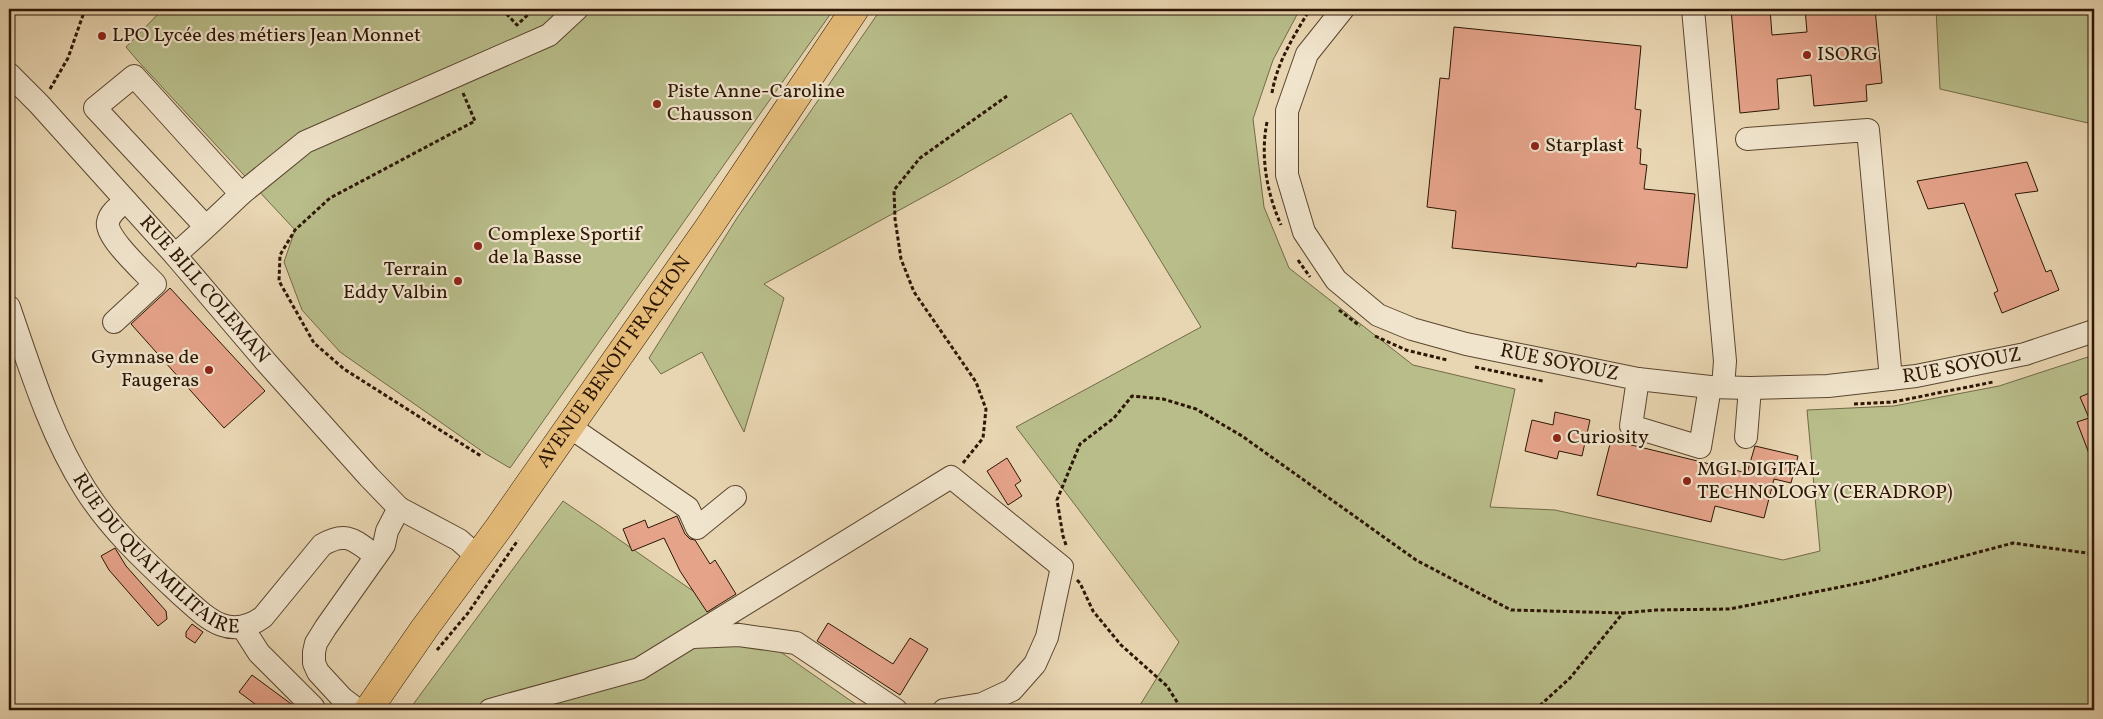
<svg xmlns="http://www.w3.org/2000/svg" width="2103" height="719" font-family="Vollkorn,serif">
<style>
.green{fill:#b8bd8a;stroke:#726a47}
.building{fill:#e5a38a;stroke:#2c1604}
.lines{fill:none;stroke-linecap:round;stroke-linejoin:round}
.minor-casing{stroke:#5b462f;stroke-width:24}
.major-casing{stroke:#2c1604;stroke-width:29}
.path{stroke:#2c1604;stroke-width:3;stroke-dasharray:4 2.5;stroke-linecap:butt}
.minor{stroke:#f0e4cc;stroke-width:22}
.major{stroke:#e4ba78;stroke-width:28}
.poi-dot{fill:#8f2418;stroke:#f0e4cc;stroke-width:2}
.labels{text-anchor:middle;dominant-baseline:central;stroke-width:4.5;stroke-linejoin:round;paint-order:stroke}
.poi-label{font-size:20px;fill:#2c1604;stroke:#f0e4cc;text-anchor:start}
.street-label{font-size:20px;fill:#2c1604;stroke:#f0e4cc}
</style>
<rect width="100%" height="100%" fill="#e8d5b1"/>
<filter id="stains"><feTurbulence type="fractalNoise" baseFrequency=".004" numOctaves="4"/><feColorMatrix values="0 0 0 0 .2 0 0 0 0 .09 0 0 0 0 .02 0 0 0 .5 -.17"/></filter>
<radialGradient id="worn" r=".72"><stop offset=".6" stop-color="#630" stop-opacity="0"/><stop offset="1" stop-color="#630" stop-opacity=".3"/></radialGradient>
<!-- green -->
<g class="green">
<polygon points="163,9 834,9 510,468 486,454 340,352 302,310 284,262 295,230 137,60 126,47"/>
<polygon points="881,9 1300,9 1273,60 1253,119 1264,207 1289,268 1413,365 1515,389 1490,507 1555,510 1783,560 1820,551 1807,410 1894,406 1999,386 2094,355 2094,710 1137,710 1179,642 1016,427 1201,327 1071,113 949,183 764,284 784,298 744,432 702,352 661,374 649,358 737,218"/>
<polygon points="1936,9 2094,9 2094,120 2088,123 1940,89"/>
<polygon points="563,501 601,527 864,710 409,710"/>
</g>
<!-- building -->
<g class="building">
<polygon points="1731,9 1770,9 1772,35 1807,32 1805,9 1875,9 1882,83 1866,85 1867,101 1814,106 1811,75 1777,79 1779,109 1740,113"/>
<polygon points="1454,27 1641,46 1635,109 1641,110 1637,148 1641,149 1640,164 1647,165 1644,189 1695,194 1687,268 1637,263 1636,267 1452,248 1456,211 1427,207 1440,78 1449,79"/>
<polygon points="2027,162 2038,191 2015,194 2046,272 2051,270 2059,290 2002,313 1994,293 1998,291 1964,203 1928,209 1917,181"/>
<polygon points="170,288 265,391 224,428 131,324"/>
<polygon points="2094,391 2094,464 2093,464 2077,422 2089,418 2080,397"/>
<polygon points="1555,412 1590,420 1582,456 1559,451 1557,459 1525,451 1532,420 1553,425"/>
<polygon points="1611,440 1747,473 1755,446 1798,456 1791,483 1774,479 1764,518 1715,506 1711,522 1597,495"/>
<polygon points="1007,458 1021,481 1015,485 1022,496 1008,505 987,471"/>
<polygon points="677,516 685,534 690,539 695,540 710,564 715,560 736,594 707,612 680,571 664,538 632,551 623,529 645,520 648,528"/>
<polygon points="115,548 126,566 166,611 167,619 158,626 109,570 101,556"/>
<polygon points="828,623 893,664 910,638 928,649 900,695 817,641"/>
<polygon points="192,624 203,632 195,643 186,637 186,632"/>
<polygon points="252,675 294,706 298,710 263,710 239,692"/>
</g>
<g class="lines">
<!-- minor casing -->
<g class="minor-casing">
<g id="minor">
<path id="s1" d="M1343 9 1307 54 1287 111V175L1304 232 1336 280 1378 315 1412 329 1466 344 1638 379 1710 387 1750 388 1828 386 1916 376 2025 354 2094 331"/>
<polyline points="1693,9 1725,361 1723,387"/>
<path id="s2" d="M9 74 39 104 175 255 266 362 369 477 399 508 459 540 477 556"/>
<polyline points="1747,139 1868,130 1891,379"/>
<polyline points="241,194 305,142 549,35 577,9"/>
<path d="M175 255C198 235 219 215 241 194L134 76 95 108 206 227"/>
<path id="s3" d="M9 307C30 368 50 434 85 489 110 529 145 561 179 593 206 617 228 642 263 617L322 545C347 530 355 541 376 556"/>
<path d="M114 322 155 284C145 273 104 236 108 222 110 212 119 207 126 201"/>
<polyline points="1638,379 1631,426 1700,447 1710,387"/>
<polyline points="570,427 688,508 697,528 735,497"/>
<polyline points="1746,437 1750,388"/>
<polyline points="243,628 259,653 313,707 312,710"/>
<polyline points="693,637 739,635 796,643 896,710"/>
<polyline points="358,710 342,698 318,672 314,663 314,652 316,643 326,627 384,545 387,531 399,508"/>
<polyline points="490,710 639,669 951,477 1062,567 1047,637 1035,664 1012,690 982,704 944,710"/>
</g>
</g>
<!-- major casing -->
<g class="major-casing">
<g id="major">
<path id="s4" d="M368 710 424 629 500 526 709 227 855 9"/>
</g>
</g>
<!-- path -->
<g class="path">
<polyline points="502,9 517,25 534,9"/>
<polyline points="50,89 68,58 83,15 88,9"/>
<polyline points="463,93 475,121 330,198 295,230 280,255 279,281 314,343 344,369 481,456"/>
<path d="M1272 93C1277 62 1294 36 1310 9"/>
<path d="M1267 122C1260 157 1267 193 1281 225"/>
<polyline points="1298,260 1310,277"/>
<polyline points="1339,310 1360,326"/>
<polyline points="1375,336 1406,350 1447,360"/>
<polyline points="1475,367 1543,381"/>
<polyline points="1854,404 1893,402 1993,382"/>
<polyline points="963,463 983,438 986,409 976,382 914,292 901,259 895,219 894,190 920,158 1007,96"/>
<polyline points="1066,545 1063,536 1057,500 1080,444 1114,418 1132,396 1163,399 1196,409 1242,436 1416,560 1511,610 1623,613"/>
<polyline points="1077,580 1080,583 1093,611 1121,645 1167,686 1182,710"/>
<polyline points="437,650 468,613 518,540"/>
<polyline points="1535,710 1570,678 1623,613 1656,610 1730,609 1870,581 2013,543 2094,554"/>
</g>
<!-- minor -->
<use href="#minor" class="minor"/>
<!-- major -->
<use href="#major" class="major"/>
</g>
<!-- markers -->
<g class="poi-dot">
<circle cx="102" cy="36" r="5"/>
<circle cx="1807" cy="55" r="5"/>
<circle cx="657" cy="104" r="5"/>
<circle cx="1535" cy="146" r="5"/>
<circle cx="478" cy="246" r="5"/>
<circle cx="458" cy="281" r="5"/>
<circle cx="209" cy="370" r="5"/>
<circle cx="1557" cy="438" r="5"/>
<circle cx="1687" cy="481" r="5"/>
</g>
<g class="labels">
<!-- poi labels -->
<g class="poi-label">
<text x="112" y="36">LPO Lycée des métiers Jean Monnet</text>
<text x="1817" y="55">ISORG</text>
<text x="667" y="92">Piste Anne-Caroline<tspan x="667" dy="23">Chausson</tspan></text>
<text x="1545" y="146">Starplast</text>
<text x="488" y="235">Complexe Sportif<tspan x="488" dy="23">de la Basse</tspan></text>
<text x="448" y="270" text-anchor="end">Terrain<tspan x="448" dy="23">Eddy Valbin</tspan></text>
<text x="199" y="358" text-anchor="end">Gymnase de<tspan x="199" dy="23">Faugeras</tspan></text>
<text x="1567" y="438">Curiosity</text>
<text x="1697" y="470">MGI DIGITAL<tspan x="1697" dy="23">TECHNOLOGY (CERADROP)</tspan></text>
</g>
<!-- street labels -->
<g class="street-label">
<text stroke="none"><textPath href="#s2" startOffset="291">RUE BILL COLEMAN</textPath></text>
<text stroke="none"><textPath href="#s4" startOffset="426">AVENUE BENOIT FRACHON</textPath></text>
<text stroke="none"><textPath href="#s1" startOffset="542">RUE SOYOUZ</textPath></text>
<text stroke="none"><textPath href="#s1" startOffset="948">RUE SOYOUZ</textPath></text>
<text stroke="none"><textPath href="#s3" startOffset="296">RUE DU QUAI MILITAIRE</textPath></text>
</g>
</g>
<!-- margin -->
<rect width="2103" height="719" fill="none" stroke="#e8d5b1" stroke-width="30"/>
<rect x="10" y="10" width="2083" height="699" fill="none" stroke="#2c1604" stroke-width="2.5"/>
<rect x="15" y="15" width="2073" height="689" fill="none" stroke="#2c1604"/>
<rect width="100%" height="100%" filter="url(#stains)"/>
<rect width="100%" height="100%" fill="url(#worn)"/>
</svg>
